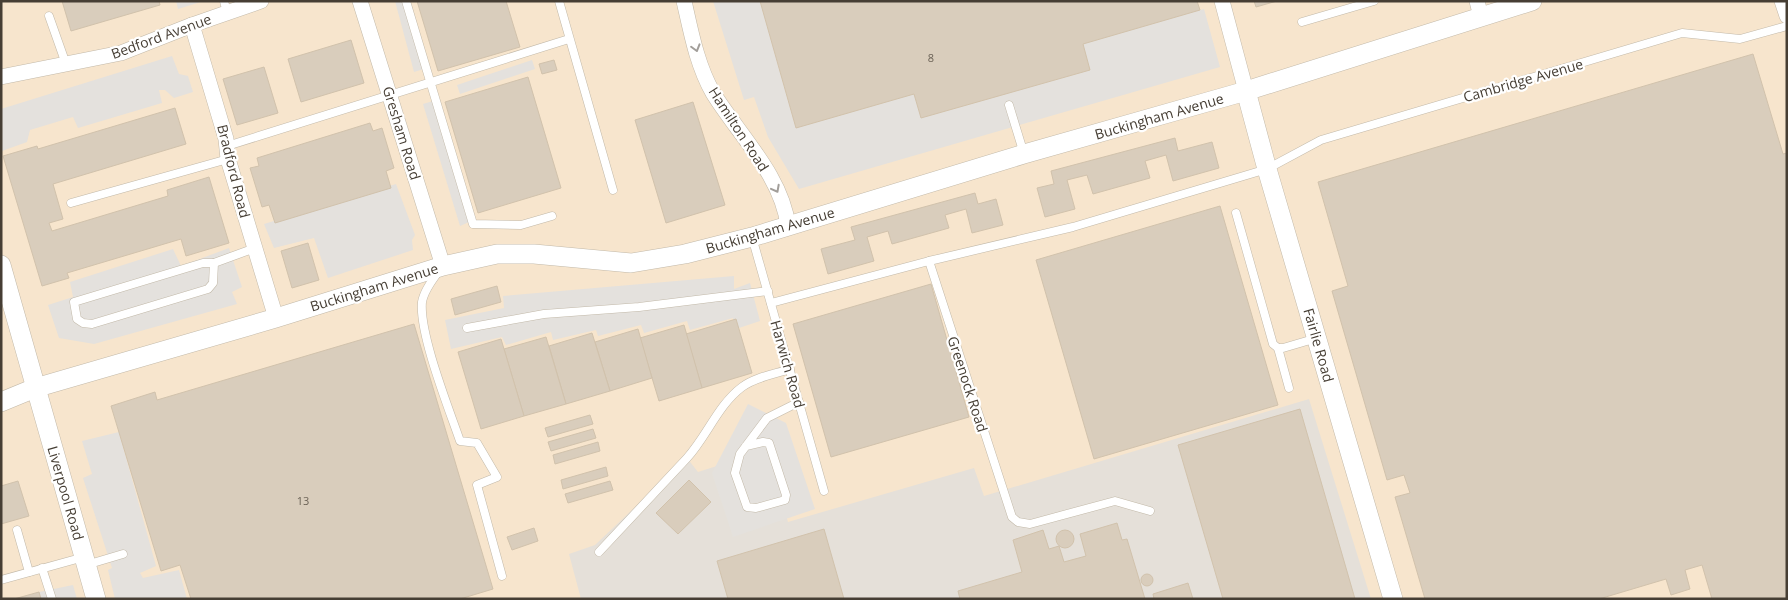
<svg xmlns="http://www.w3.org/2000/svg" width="1788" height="600" font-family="'Open Sans',sans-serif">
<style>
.commercial{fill:#f7e5cd}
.industrial{fill:#e5e0d9}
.parking{fill:#e4e1dd}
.building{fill:#d9cdbc;stroke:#d1c2ac}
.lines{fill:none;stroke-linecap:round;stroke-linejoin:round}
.service-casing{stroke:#c2b9a9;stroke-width:9}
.minor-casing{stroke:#c2b9a9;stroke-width:16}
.tertiary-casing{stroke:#c2b9a9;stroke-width:20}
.service{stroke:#fff;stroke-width:8}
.minor{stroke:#fff;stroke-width:15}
.tertiary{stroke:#fff;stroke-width:19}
.oneway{stroke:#a29e9a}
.labels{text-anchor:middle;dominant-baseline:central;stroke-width:4.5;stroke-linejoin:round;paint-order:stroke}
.number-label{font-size:11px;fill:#6b6256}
.street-label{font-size:14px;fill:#463e34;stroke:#fff}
</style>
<rect width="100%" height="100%" fill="#f3efe4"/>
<!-- commercial -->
<rect class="commercial" x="1" y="1" width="1786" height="598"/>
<!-- industrial -->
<polygon class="industrial" points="1309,399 1371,599 581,599 569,554 595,545 687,458 698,472 767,450 788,522 974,468 984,496"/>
<!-- parking -->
<g class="parking">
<polygon points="176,1 204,1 178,9"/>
<polygon points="395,1 409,1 427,68 414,72"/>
<polygon points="713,1 760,1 796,128 914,94 921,118 1090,70 1083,44 1204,9 1220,67 799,189 768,137 754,97 744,100"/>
<polygon points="172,56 179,74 188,76 193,92 174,98 165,90 159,90 162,103 78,128 73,117 30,130 27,142 2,151 1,109"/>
<polygon points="532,60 535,69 460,94 457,85"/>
<polygon points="433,101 469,222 460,226 423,104"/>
<polygon points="396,184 415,235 412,240 413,250 328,278 314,238 274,248 264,224"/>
<polygon points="229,248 242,287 232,292 237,304 94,344 59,338 48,305 73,297 70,282 173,249 181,266"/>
<polygon points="734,276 734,289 750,283 760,321 736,329 733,318 690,330 687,321 644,333 641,325 598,336 596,330 553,340 551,332 506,345 502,337 451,349 445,320 504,308 503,296"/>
<polygon points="748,404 786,423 815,509 733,537 712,473"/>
<polygon points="119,432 156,566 140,573 143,578 179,570 187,599 115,599 108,570 112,568 83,478 92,474 82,441"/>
<polygon points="73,585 77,599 41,599 39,592"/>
</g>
<!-- building -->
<g class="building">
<polygon points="62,1 159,1 160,5 71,31"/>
<polygon points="417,1 506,1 520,47 438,71"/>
<polygon points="760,1 1197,1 1200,10 1083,44 1090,70 921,118 914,94 796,128"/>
<polygon points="1254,1 1277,1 1256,7"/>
<polygon points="351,40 364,83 301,102 288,59"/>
<polygon points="1753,54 1783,154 1787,153 1787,599 1712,599 1702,565 1685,570 1690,589 1671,595 1666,579 1599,599 1425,599 1395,497 1410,493 1404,475 1387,480 1332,291 1348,286 1318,182"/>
<polygon points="554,60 557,70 542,74 539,64"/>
<polygon points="264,67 278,113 237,125 223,79"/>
<polygon points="528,77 561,188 478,213 445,102"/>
<polygon points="693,102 725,205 666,223 635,120"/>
<polygon points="175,108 186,144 53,184 63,219 49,223 52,231 168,196 167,190 209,177 229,243 186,256 181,239 67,273 69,278 42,286 3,156 37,146 38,149"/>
<polygon points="370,123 373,131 382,128 394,168 386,171 391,188 275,223 269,205 262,207 250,168 259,166 257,158"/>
<polygon points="1175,138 1178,151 1212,142 1219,168 1173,181 1166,155 1145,161 1150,178 1093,194 1087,175 1067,180 1075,209 1045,217 1037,188 1054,184 1051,171"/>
<polygon points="975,193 978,204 996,199 1003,225 972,233 966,209 945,215 949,228 892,244 888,231 867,237 874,261 828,274 821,249 855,240 851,227"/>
<polygon points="1220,206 1278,405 1094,459 1036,260"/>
<polygon points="308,243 319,280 292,288 281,251"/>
<polygon points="931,284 969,417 831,457 793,324"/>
<polygon points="497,286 501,302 455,315 451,299"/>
<polygon points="736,319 752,373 702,388 686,334"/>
<polygon points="414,324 493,589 460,599 191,599 180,565 161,571 111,406 155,392 157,400"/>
<polygon points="684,325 702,388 659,401 640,338"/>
<polygon points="638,329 652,378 610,391 595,342"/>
<polygon points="592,333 610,391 566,404 549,346"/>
<polygon points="546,337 566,404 524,416 504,349"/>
<polygon points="501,339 524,416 481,429 458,352"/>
<polygon points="1300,409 1355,599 1223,599 1178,445"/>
<polygon points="590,415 593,424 548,437 545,428"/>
<polygon points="593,429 596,438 551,451 548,442"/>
<polygon points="598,442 600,451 555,464 553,455"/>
<polygon points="606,467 608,476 563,489 561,480"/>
<polygon points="689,480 711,502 678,534 656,513"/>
<polygon points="18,481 29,516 1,524 1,486"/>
<polygon points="610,481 613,490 568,503 565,494"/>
<polygon points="1117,523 1122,540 1127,539 1145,599 960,599 958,591 1022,572 1013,540 1043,530 1049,549 1059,546 1064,562 1086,556 1080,534"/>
<polygon points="534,528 538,541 512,550 507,537"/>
<polygon points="824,529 844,599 728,599 717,561"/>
<circle cx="1065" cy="539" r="9"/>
<circle cx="1147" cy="580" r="6"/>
<polygon points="1188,583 1193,599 1154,599 1153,594"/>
<polygon points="39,592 41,599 14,599"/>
</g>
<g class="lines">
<!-- service casing -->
<g class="service-casing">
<g id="service">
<polyline points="224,1 227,13"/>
<polyline points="406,1 473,224 521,225 552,216"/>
<polyline points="559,1 613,190"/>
<polyline points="49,16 66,64"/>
<polyline points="1302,22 1374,1"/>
<polyline points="1009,105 1024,154"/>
<polyline points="227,146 569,39"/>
<polyline points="71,203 228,159"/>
<polyline points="1236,213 1273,344 1278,348 1283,348 1317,338"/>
<polyline points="752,237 824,491"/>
<polyline points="929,261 1012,517 1018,522 1030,524 1115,501 1150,511"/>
<polygon points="203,263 214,263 213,283 208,289 92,324 83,323 77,319 74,302"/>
<polyline points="214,263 255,248"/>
<path d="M439 271C432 280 424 291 422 302 419 334 449 409 460 441L477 443 497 477 477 485 502 576"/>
<polyline points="771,303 929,261 1073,227 1267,169 1321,140 1682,33 1740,39 1787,26"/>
<polyline points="467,328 544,314 639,307 768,291"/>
<polyline points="1278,348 1289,388"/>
<polyline points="746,446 763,442 769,443 786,495 785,500 756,508 747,507 735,473 740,454 767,418 799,402"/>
<polyline points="17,530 29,572"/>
<path d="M599 552 687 458C707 436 718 405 742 387 755 377 775 374 790 369"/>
<polyline points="86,565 123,554"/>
<polyline points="42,568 52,599"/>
<polyline points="1,580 84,557"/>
</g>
</g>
<!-- minor casing -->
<g class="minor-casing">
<g id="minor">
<polyline points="360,1 443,266"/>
<path d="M684 1C691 32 697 65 713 93 739 135 782 176 788 226"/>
<polyline points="1222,1 1246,91"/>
<polyline points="1477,1 1481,17"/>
<polyline points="1782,1 1787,16"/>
<polyline points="192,25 226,139 228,159 276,318"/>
<polyline points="1,77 121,53 192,25 261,1"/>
</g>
</g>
<!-- tertiary casing -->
<g class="tertiary-casing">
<g id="tertiary">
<polyline points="1246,91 1267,169 1393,599"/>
<polyline points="1,265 96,599"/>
<polyline points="1,402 35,388 276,318 443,266 497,254 534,254 631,263 685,254 752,237 1024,154 1246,91 1532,1"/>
</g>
</g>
<!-- service -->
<use href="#service" class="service"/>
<!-- minor -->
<use href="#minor" class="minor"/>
<!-- tertiary -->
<use href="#tertiary" class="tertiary"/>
</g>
<!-- one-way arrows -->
<defs><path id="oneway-chevron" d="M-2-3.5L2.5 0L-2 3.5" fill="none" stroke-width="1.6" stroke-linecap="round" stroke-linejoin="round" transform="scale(1.25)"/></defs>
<g class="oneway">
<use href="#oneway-chevron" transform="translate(696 48) rotate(74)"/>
<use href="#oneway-chevron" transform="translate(776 189) rotate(62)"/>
</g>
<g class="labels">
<!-- number labels -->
<g class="number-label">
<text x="931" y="57">8</text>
<text x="303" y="500">13</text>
</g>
<!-- street labels -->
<g class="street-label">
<text transform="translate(161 36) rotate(-20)">Bedford Avenue</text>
<text transform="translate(1523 80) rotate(-16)">Cambridge Avenue</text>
<text transform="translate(1159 116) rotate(-16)">Buckingham Avenue</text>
<text transform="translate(739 129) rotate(57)">Hamilton Road</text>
<text transform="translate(402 133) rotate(73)">Gresham Road</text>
<text transform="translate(234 171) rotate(76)">Bradford Road</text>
<text transform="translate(770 230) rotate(-16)">Buckingham Avenue</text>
<text transform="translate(374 287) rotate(-17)">Buckingham Avenue</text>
<text transform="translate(1319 345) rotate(74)">Fairlie Road</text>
<text transform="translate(788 364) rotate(74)">Harwich Road</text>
<text transform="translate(968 384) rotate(72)">Greenock Road</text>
<text transform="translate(66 493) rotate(74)">Liverpool Road</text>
</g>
</g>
<!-- border -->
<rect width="1788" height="600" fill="none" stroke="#463e34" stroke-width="5"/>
</svg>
